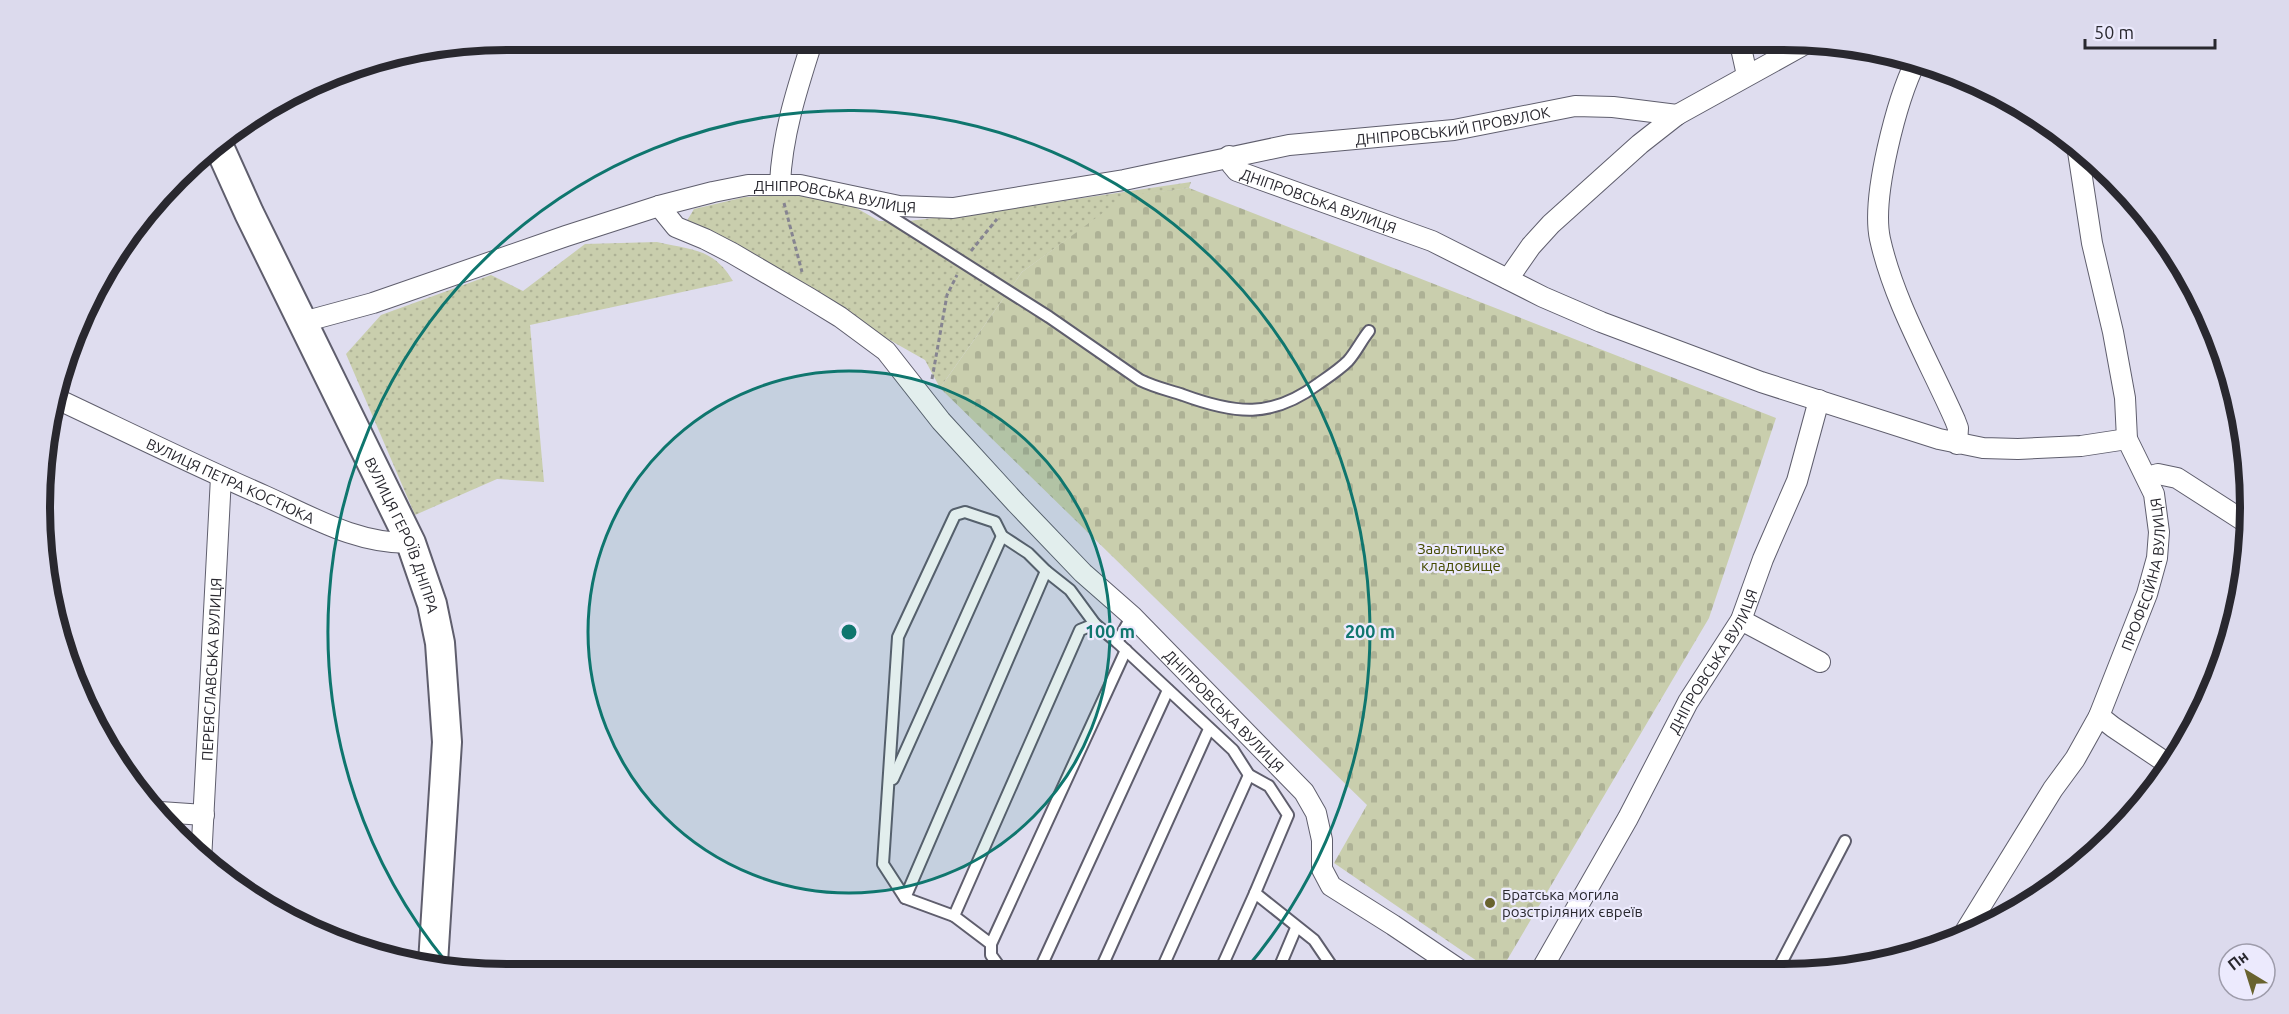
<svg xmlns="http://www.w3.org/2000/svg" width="2289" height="1014" font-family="Ubuntu,sans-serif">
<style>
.grass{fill:url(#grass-dots)}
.cemetery{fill:url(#cemetery-stones)}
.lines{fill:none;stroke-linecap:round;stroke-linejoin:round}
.lane-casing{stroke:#5f5e6d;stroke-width:14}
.street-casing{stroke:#5f5e6d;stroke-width:22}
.secondary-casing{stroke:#5f5e6d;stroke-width:32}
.path{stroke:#868491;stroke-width:3;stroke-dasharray:4.5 3;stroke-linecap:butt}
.lane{stroke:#fff;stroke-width:10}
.street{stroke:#fff;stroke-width:20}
.secondary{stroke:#fff;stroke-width:28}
.ring{fill:none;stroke:#0f766e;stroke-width:3}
.poi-dot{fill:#69632f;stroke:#eceafd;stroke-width:2}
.labels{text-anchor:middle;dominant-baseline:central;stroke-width:4.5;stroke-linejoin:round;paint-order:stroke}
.street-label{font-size:15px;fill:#29282f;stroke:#eceafd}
.park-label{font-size:15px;fill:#454b01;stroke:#eceafd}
.poi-label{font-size:15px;fill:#29282f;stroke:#eceafd;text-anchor:start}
.rim{fill:none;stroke:#29282f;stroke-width:8}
.centre{fill:#0f766e;stroke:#eceafd;stroke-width:3}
.ring-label{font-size:18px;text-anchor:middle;font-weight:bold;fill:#0f766e;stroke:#eceafd;stroke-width:4.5;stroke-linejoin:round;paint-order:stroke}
</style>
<defs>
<pattern id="grass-dots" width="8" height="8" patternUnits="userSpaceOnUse" patternTransform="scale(1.5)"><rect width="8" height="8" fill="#c9cead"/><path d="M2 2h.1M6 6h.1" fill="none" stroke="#adb195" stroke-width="1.8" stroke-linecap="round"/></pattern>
<pattern id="cemetery-stones" width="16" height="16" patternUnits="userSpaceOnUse" patternTransform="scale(1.5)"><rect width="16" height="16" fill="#c9cead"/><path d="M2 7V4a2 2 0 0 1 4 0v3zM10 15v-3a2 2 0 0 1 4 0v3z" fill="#adb195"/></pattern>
</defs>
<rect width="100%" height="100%" fill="#dfddef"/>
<!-- grass -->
<g class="grass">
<polygon points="1191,182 1189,188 1126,197 1022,272 940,388 925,360 685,224 694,209 745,197 788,194 818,198 853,206 879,221 909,221 1022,207"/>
<path d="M657 242C692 250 713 248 733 281L530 325 544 482 497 479 415 515 346 354 381 315 491 275 523 291 585 244Z"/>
</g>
<!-- cemetery -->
<polygon class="cemetery" points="1189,188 1776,418 1709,618 1500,972 1493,972 1334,863 1367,805 940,388 1022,272 1126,196"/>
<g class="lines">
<!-- lane casing -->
<g class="lane-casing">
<g id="lane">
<path d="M874 206 1049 317 1140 380C1154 387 1168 390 1183 395 1235 414 1271 419 1318 384 1328 377 1339 370 1348 361 1356 352 1361 341 1369 331"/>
<polyline points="1117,642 1132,616"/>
<polyline points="893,779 1002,536"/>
<polyline points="905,898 1046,571"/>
<polyline points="954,916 905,898 883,864 898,637 955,515 965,512 995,522 1002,536 1028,553 1046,571 1070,590 1095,624"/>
<polyline points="991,944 954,916 1080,630 1095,624 1117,642 1233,750 1249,775 1269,786 1288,815 1255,893 1314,940 1333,968 1331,973"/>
<polyline points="1777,971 1845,841"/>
<polyline points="1004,973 991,955 991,944 1126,650"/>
<polyline points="1038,973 1168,690"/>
<polyline points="1099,973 1209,729"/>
<polyline points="1160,973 1249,775"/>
<polyline points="1219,973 1255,893"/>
<polyline points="1277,973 1296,928"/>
</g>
</g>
<!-- street casing -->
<g class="street-casing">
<g id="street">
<polyline points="1739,39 1747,75"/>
<path d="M1916 61C1897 99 1871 197 1880 239 1894 302 1929 361 1955 420L1958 428 1957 444"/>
<path id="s1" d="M1229 156 1232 165 1237 171 1432 241 1543 297 1601 322 1761 382 1939 439 1983 448 2018 449 2081 446 2127 439"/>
<path d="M780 184C782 134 798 86 813 39"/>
<path id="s2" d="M659 206 676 227 705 239 732 253 809 298 840 317 886 351 941 421 1016 503 1083 573 1132 616 1304 792 1316 813 1322 840V869L1331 886 1393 925 1463 972"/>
<polyline points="1508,279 1531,246 1551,224 1640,144 1677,115 1807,43"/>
<path id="s3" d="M303 322 373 303 566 236 659 206 713 192 748 185H800L899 206 953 208 1124 180 1289 145 1454 130 1575 106 1613 107 1677 115"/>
<path id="s4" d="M55 398C125 431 194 465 265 496 314 518 357 544 411 543"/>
<polyline points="2147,477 2158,474 2177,478 2247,523"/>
<polyline points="1741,620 1820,662"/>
<polyline points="2099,716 2113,727 2171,766"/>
<polyline points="160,812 204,815"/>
<path id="s5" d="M201 861 221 477"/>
<path id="s6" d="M1963 935 2053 789 2075 759 2099 716 2147 594 2157 558 2159 532 2154 494 2127 439 2125 398 2113 332 2092 243 2077 145"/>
<path id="s7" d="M1540 972 1628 818 1688 702 1741 620 1763 559 1797 481 1819 400"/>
</g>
</g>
<!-- secondary casing -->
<g class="secondary-casing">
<g id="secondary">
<path id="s8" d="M217 142 249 213 411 543 432 604 440 643 447 742 433 963"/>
</g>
</g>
<!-- path -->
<g class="path">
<polyline points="784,203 802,272"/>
<polyline points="971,251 997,219"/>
<polyline points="932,379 947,295 957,275"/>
</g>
<!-- lane -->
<use href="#lane" class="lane"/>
<!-- street -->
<use href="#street" class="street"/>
<!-- secondary -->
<use href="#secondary" class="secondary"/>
</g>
<!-- distance rings -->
<circle cx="849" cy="632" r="261" fill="#0f766e" fill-opacity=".12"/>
<g class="ring">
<circle cx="849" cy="632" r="261"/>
<path d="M447 963A521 521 0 1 1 1245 970"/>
</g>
<!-- markers -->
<circle class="poi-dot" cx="1490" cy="903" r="6"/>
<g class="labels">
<!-- street labels -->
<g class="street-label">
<text stroke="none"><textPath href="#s3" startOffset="1180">ДНІПРОВСЬКИЙ ПРОВУЛОК</textPath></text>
<text stroke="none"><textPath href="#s3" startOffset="554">ДНІПРОВСЬКА ВУЛИЦЯ</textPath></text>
<text stroke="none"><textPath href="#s1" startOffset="104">ДНІПРОВСЬКА ВУЛИЦЯ</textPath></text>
<text stroke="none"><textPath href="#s4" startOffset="194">ВУЛИЦЯ ПЕТРА КОСТЮКА</textPath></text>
<text stroke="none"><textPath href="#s8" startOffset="435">ВУЛИЦЯ ГЕРОЇВ ДНІПРА</textPath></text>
<text stroke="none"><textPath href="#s6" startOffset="408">ПРОФЕСІЙНА ВУЛИЦЯ</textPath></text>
<text stroke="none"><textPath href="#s7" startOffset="356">ДНІПРОВСЬКА ВУЛИЦЯ</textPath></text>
<text stroke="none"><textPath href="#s5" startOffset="192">ПЕРЕЯСЛАВСЬКА ВУЛИЦЯ</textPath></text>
<text stroke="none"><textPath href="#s2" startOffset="766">ДНІПРОВСЬКА ВУЛИЦЯ</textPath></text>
</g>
<!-- park labels -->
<g class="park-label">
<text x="1461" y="548">Заальтицьке<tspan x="1461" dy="17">кладовище</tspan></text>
</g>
<!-- poi labels -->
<g class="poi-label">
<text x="1502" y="894">Братська могила<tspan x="1502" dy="17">розстріляних євреїв</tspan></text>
</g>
</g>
<!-- crop -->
<path d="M0 0H2289V1014H0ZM507 50H1783A457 457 0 0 1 2240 507V507A457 457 0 0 1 1783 964H507A457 457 0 0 1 50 507V507A457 457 0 0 1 507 50Z" fill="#dcdaed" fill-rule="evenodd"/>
<path class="rim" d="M507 50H1783A457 457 0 0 1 2240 507V507A457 457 0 0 1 1783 964H507A457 457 0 0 1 50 507V507A457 457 0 0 1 507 50Z"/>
<circle cx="849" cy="632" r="9" class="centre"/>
<g class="ring-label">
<text x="1110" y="638">100 m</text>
<text x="1370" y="638">200 m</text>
</g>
<!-- north arrow -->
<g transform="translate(2247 972) rotate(322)"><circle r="28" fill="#eceafd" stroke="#9e9cab" stroke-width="1.5"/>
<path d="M0-4.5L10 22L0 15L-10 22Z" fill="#69632f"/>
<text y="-9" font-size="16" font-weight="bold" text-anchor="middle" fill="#29282f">Пн</text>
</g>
<!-- scale -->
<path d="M2085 39v9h130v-9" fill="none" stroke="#29282f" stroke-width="3"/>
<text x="2094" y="39" font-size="18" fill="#29282f" stroke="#eceafd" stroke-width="4.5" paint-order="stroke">50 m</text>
</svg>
